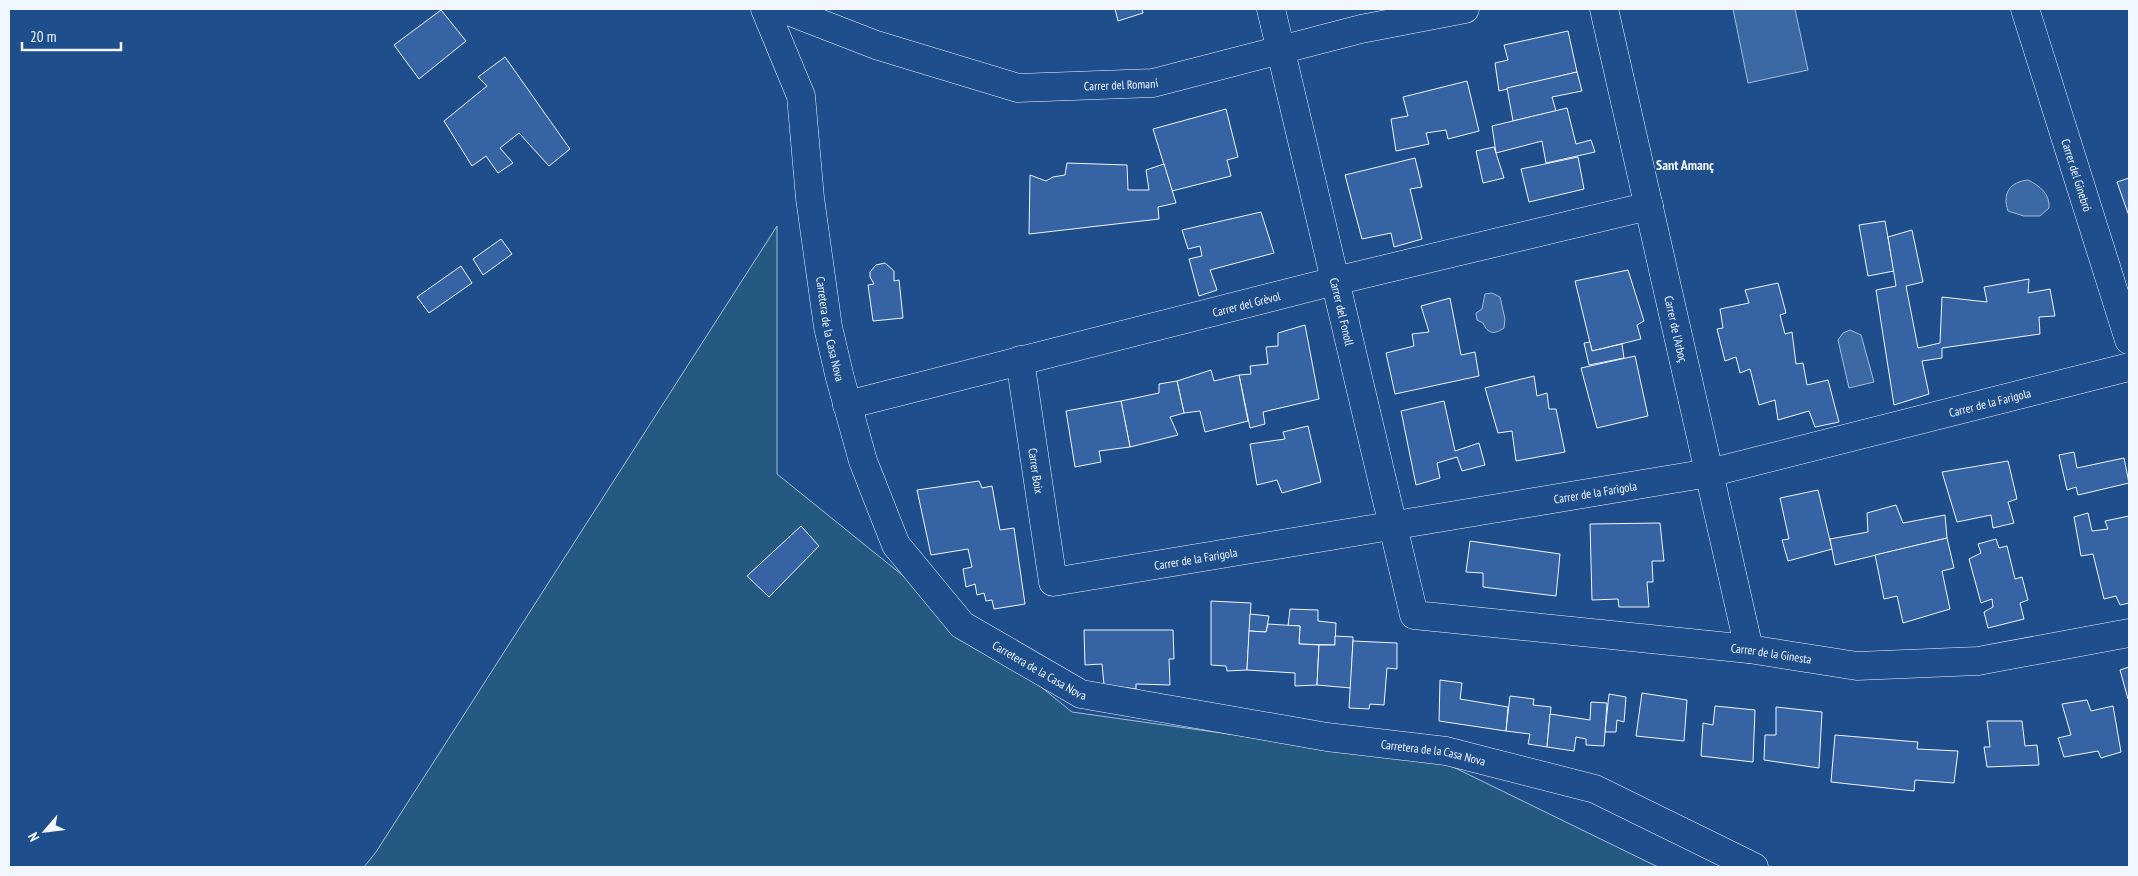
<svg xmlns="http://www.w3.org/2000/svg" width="2138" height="876" font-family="'PT Sans Narrow',sans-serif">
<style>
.green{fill:#245a82;stroke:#a8bbd7}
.water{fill:#3b69a3;stroke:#a8bbd7}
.building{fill:#3563a3;stroke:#f2f6ff}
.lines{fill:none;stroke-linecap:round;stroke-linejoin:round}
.minor-casing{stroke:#f2f6ff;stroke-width:29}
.minor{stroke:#1f4e8c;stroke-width:28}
.labels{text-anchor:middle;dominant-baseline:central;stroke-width:4;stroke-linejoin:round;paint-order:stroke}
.street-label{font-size:12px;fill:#f2f6ff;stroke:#1f4e8c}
.neighbourhood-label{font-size:14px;font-weight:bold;fill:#f2f6ff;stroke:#1f4e8c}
</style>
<rect width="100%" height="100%" fill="#1f4e8c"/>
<!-- green -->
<polygon class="green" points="777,226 777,474 1072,712 1449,765 1658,867 364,867 376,852"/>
<!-- water -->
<g class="water">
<polygon points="1733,9 1795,9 1808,70 1748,83"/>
<path d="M2028 180C2040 186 2050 194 2049 208L2040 216H2024L2008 211C2002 193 2010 182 2028 180Z"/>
<path d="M1492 293 1500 297 1505 319 1504 328C1494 335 1488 334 1483 323L1477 320 1476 313 1482 309 1485 294Z"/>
<polygon points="1850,330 1861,335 1874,382 1849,388 1838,340 1843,333"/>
</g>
<!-- building -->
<g class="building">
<polygon points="1115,9 1142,9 1143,13 1118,21"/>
<polygon points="441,10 466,41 419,79 394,45"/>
<polygon points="1568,31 1577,72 1499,91 1495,63 1508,60 1504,45"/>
<polygon points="505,57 570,149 549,166 519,133 500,148 513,163 498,173 486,156 472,166 444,121 487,86 478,77"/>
<polygon points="1577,72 1582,91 1552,97 1556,111 1513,121 1507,88"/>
<polygon points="1467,81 1479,131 1448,139 1446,130 1426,133 1429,144 1396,151 1391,119 1408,116 1403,97"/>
<polygon points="1567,108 1576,144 1591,140 1595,152 1546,163 1542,141 1496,153 1492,126"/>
<polygon points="1226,109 1238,157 1227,160 1231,176 1172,191 1153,129"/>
<polygon points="1494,147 1504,178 1483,183 1476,151"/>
<polygon points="1578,157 1584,189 1529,202 1521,169"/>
<polygon points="1415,158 1422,187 1410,189 1422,239 1394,247 1391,233 1362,239 1345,175"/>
<polygon points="1067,163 1127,165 1128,190 1149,190 1146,170 1164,164 1176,203 1158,207 1159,219 1029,234 1030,175 1046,181 1053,177 1065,175"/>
<polygon points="2129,178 2129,216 2117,182"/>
<polygon points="1261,212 1274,253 1210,270 1217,290 1199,296 1189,259 1202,256 1200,246 1188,249 1182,230"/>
<polygon points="1885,221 1894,271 1868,276 1859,225"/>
<polygon points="1912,230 1923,282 1906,286 1918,348 1940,343 1942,297 1987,302 1984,287 2029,279 2028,293 2050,289 2055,316 2039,317 2040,334 1942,348 1942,358 1922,361 1929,394 1894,405 1876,290 1896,286 1888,237"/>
<polygon points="501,239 512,254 483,275 473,259"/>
<polygon points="885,263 894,271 894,281 899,280 903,318 873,321 868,285 874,284 870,277 870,272 876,265"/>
<polygon points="461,266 472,283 429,313 417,297"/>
<polygon points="1628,270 1644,321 1637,325 1641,339 1592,351 1575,281"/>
<polygon points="1778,283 1786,313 1780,315 1785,334 1792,332 1796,364 1803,363 1807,385 1828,380 1839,422 1815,427 1809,411 1778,420 1775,400 1759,405 1750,369 1740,373 1736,357 1725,361 1717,329 1723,328 1720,309 1749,303 1745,290"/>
<polygon points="1450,298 1461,355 1475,352 1479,376 1395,394 1386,353 1414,346 1412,334 1429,332 1421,306"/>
<polygon points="1305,325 1319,399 1263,412 1265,424 1250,428 1239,375 1251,374 1250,366 1268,364 1266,347 1278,346 1278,333"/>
<polygon points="1590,342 1592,351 1622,344 1624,358 1589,365 1584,343"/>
<polygon points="1635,356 1648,416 1597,428 1581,368"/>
<polygon points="1211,370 1214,381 1239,375 1248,421 1205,432 1200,411 1184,413 1177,381"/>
<polygon points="1534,376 1537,396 1547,393 1549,409 1556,409 1565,452 1516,461 1512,431 1498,433 1485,388"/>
<polygon points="1177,381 1184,413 1170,417 1178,435 1130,447 1121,401 1159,393 1159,384"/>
<polygon points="1121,401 1130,447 1099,451 1101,462 1075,467 1066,411"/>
<polygon points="1444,401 1455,451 1479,443 1485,465 1462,471 1457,457 1437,463 1440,478 1416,485 1401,411"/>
<polygon points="1308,426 1321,482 1282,493 1277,480 1257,485 1250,444 1285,439 1283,432"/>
<polygon points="2074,452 2077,468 2124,458 2129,483 2078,495 2076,487 2067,490 2059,455"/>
<polygon points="2008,461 2017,499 2008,502 2014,523 1993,528 1991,515 1957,522 1942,472"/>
<polygon points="979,481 982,488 992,486 1000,530 1014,528 1025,604 994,609 992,600 986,601 984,593 977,595 975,584 966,587 963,569 972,567 968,549 931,555 917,490"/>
<polygon points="1818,490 1832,549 1788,561 1782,540 1789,539 1780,498"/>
<polygon points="1896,505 1903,523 1945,515 1947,538 1835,565 1830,539 1868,532 1867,513"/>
<polygon points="2088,513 2092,531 2108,529 2105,521 2129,516 2129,603 2120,605 2116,596 2104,599 2093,554 2081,556 2074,517"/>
<polygon points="1660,523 1664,561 1652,561 1653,582 1647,582 1649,607 1619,607 1618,599 1592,600 1590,524"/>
<polygon points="801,526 819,546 769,597 747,576"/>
<polygon points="1947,538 1954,568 1942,571 1950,609 1903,623 1897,596 1884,599 1875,555"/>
<polygon points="1996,539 1999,548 2007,546 2015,579 2022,577 2028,600 2020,603 2024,619 1988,628 1984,612 1993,607 1992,599 1981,603 1969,559 1981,553 1978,544"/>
<polygon points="1470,541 1560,554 1556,596 1483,587 1483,573 1466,572"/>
<polygon points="1211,601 1251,603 1247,670 1227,671 1226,666 1211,665"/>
<polygon points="1290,609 1318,610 1318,621 1336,623 1335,645 1299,644 1300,626 1288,626"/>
<polygon points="1250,614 1269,616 1266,632 1249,631"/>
<polygon points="1268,624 1300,626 1299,644 1319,645 1317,685 1295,686 1295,673 1247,670 1249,631 1266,632"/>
<polygon points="1084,630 1173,630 1174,659 1169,659 1170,685 1136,684 1136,689 1104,685 1102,664 1085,665"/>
<polygon points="1335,636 1353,637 1351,688 1317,685 1319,645 1335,645"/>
<polygon points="1353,641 1397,643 1397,669 1387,668 1384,705 1370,704 1369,709 1349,708"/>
<polygon points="2129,667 2129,699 2128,699 2120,670"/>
<polygon points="1440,680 1462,683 1460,699 1508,707 1506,731 1439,721"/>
<polygon points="1642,693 1687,700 1684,741 1636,736"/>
<polygon points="1609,694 1626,697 1624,722 1617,720 1616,732 1605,732"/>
<polygon points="1510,696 1534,699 1533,705 1551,707 1547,747 1528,744 1530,734 1506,731"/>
<polygon points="2087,700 2091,711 2113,706 2121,752 2101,758 2098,751 2064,757 2058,738 2071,735 2062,704"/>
<polygon points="1591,702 1607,703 1604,746 1586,745 1586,739 1576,737 1574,751 1547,747 1550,714 1590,720"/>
<polygon points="1715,706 1755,710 1753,762 1701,756 1703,723 1713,725"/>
<polygon points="1776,707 1822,712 1819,768 1764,760 1765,735 1776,735"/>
<polygon points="1987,721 2022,721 2025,746 2037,745 2039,765 1987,767 1984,747 1990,747"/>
<polygon points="1835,735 1918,742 1917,749 1958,751 1954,783 1915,780 1914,791 1831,782"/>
</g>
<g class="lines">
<!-- minor casing -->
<g class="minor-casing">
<g id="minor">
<path id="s1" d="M765 9 801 96 810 198 828 327 840 378 863 461 896 545 962 625 1081 694 1327 737 1446 751 1595 789 1754 867"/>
<path id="s2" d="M783 9 876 45 1018 88 1153 83 1361 29 1465 9"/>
<path id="s3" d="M1271 9 1414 615 1749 649 1857 666 1978 661 2129 633"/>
<path id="s4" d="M1604 9 1749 649"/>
<path id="s5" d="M2025 9 2129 340"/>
<path id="s6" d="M1020 360 1053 582 1709 473 2129 367"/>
<path id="s7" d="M847 405 1335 281 1649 206"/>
</g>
</g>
<!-- minor -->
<use href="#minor" class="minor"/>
</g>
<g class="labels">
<!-- street labels -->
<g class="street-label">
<text stroke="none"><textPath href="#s2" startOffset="351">Carrer del Romaní</textPath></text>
<text stroke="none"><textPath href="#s5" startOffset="174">Carrer del Ginebró</textPath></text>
<text stroke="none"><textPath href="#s7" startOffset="412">Carrer del Grèvol</textPath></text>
<text stroke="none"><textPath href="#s3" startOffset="311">Carrer del Fonoll</textPath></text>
<text stroke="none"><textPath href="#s1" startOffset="329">Carretera de la Casa Nova</textPath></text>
<text stroke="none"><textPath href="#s4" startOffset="328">Carrer de l'Arboç</textPath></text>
<text stroke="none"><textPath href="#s6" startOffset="1179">Carrer de la Farigola</textPath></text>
<text stroke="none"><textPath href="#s6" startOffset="112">Carrer Boix</textPath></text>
<text stroke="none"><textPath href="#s6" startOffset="774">Carrer de la Farigola</textPath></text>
<text stroke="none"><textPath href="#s6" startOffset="369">Carrer de la Farigola</textPath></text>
<text stroke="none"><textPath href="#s3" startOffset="982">Carrer de la Ginesta</textPath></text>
<text stroke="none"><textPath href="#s1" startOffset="749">Carretera de la Casa Nova</textPath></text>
<text stroke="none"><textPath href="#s1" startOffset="1154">Carretera de la Casa Nova</textPath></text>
</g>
<!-- neighbourhood labels -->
<g class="neighbourhood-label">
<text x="1685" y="165">Sant Amanç</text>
</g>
</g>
<!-- border -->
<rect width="2138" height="876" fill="none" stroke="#f2f6ff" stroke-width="20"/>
<!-- north arrow -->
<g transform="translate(45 831) rotate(242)" stroke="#1f4e8c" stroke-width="4" paint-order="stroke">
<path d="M0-4L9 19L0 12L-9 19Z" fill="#f2f6ff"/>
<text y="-8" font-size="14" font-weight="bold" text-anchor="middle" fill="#f2f6ff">N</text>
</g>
<!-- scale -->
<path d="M22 42v8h99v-8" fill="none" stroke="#f2f6ff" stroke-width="2.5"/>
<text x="30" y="42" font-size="15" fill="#f2f6ff" stroke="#1f4e8c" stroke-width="4" paint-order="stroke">20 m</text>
</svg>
